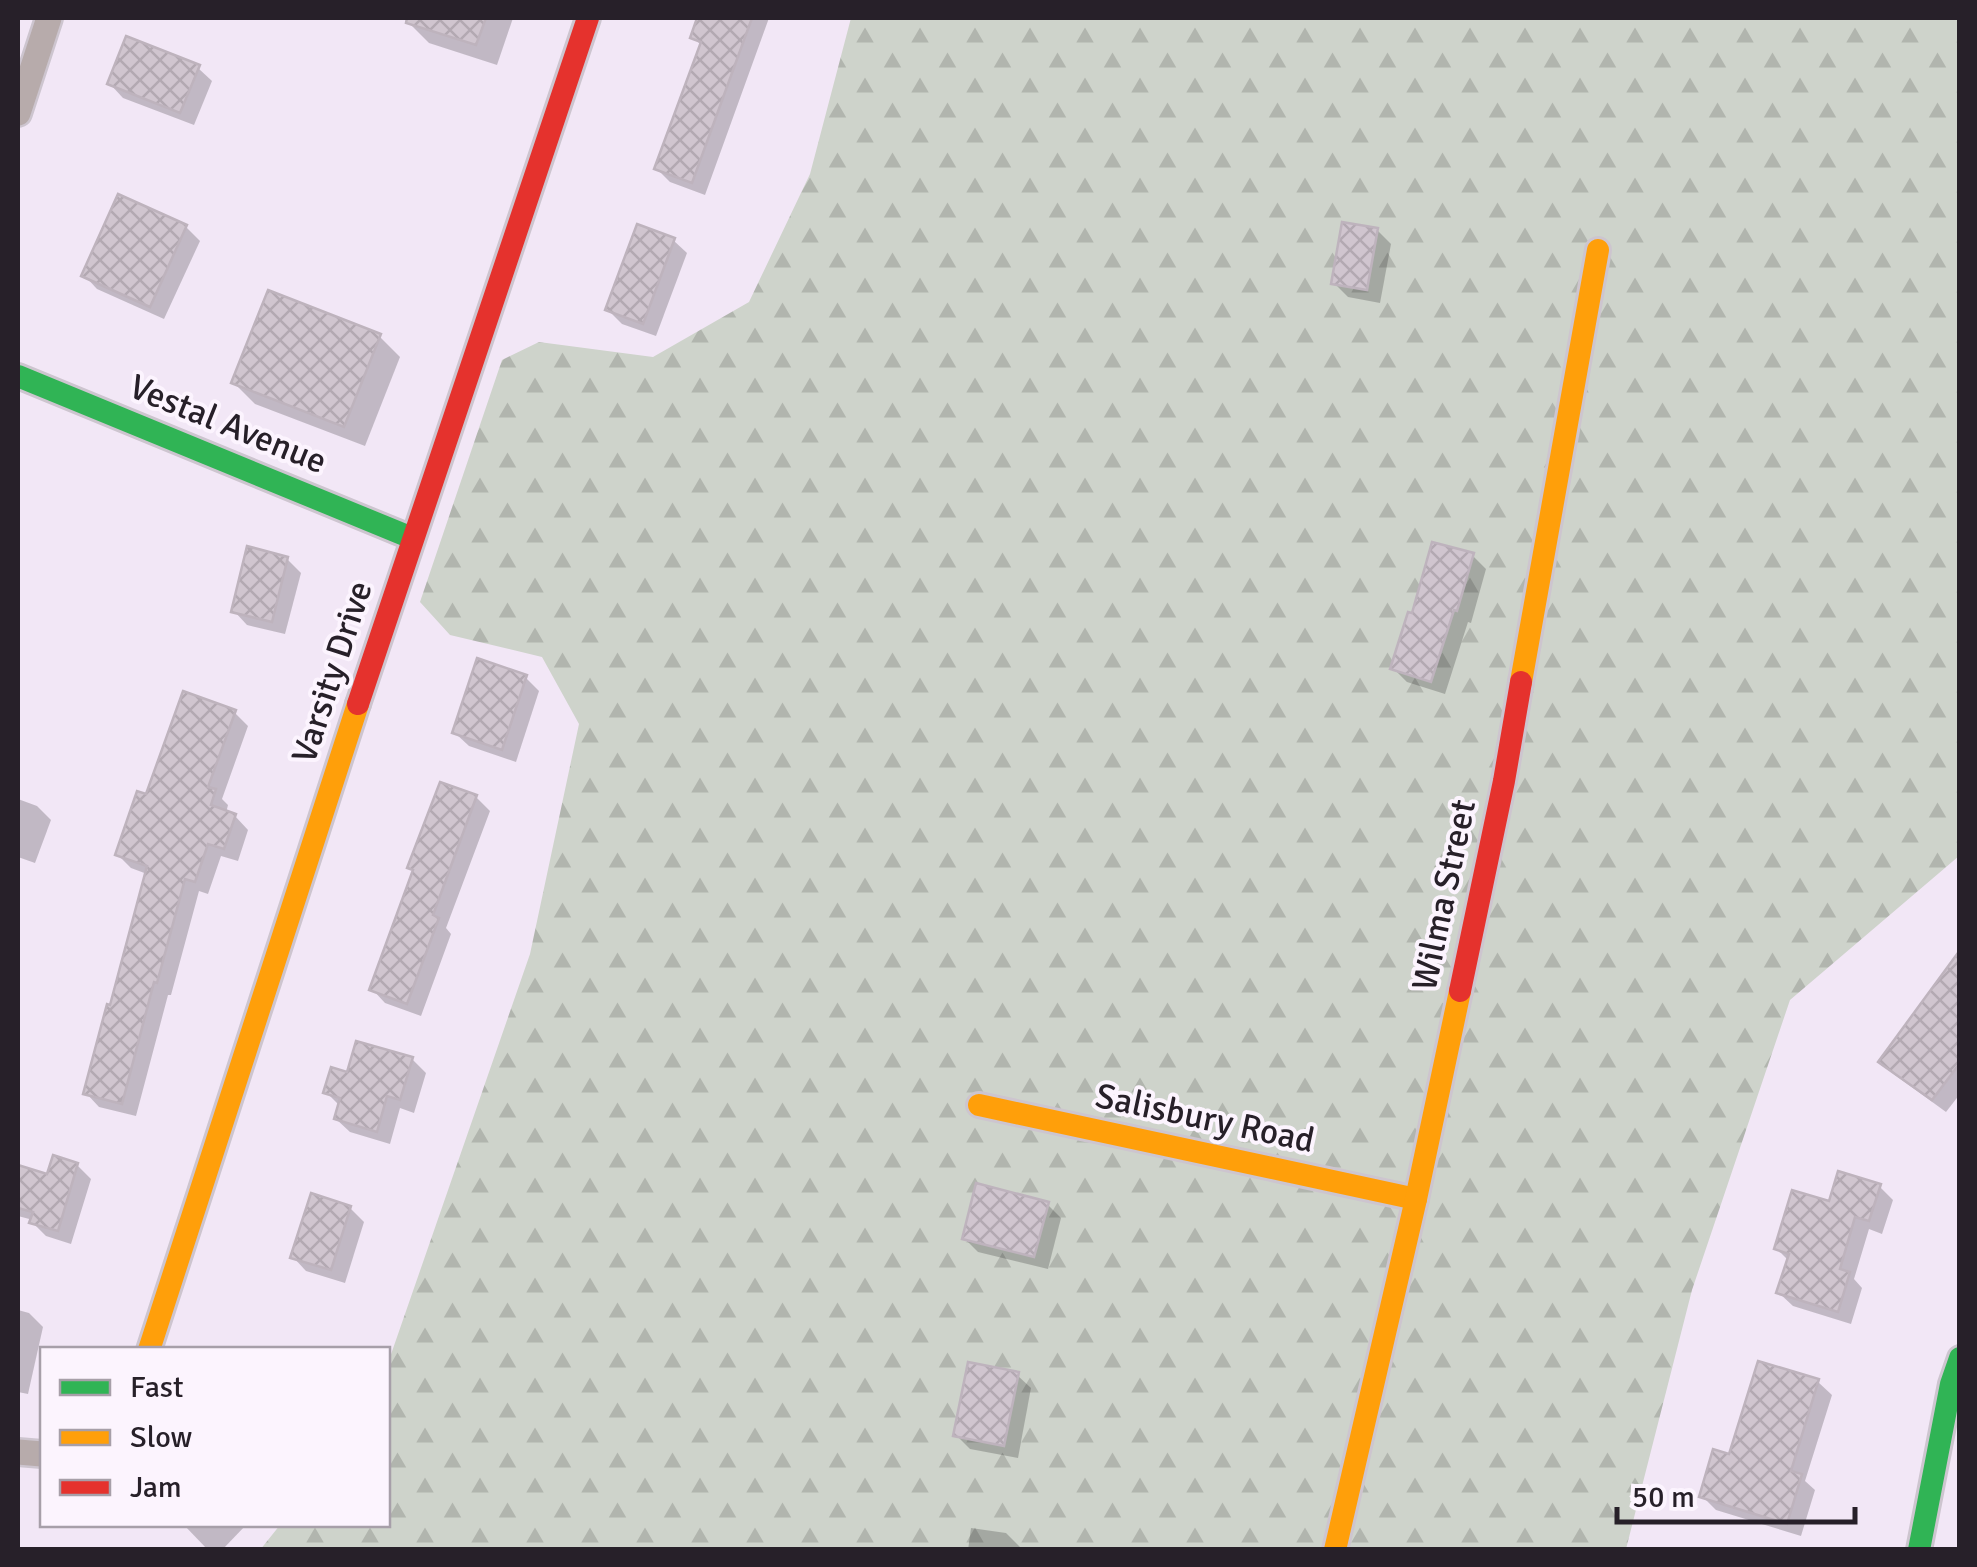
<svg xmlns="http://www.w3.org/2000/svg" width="1977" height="1567" font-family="Signika,sans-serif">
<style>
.forest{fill:url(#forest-firs)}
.shadow{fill:#0003}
.building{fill:url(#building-cross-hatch);stroke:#beb3bd;stroke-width:2.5}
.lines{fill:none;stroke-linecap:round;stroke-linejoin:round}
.street-casing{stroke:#cdc5cf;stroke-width:30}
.fast-casing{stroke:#cdc5cf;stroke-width:28}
.slow-casing{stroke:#cdc5cf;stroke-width:28}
.jam-casing{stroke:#cdc5cf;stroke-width:28}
.street{stroke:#b7abab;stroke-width:25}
.fast{stroke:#30b455;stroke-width:22}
.slow{stroke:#ff9f0a;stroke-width:22}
.jam{stroke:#e5322d;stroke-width:22}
.labels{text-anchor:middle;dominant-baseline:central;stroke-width:8;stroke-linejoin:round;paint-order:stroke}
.street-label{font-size:35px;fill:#272029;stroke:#fcf4fe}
</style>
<defs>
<pattern id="forest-firs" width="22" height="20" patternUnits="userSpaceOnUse" patternTransform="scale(2.5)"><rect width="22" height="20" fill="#ced3cb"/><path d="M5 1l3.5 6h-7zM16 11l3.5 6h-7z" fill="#b1b5ae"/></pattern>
<pattern id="building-cross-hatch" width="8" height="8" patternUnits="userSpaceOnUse" patternTransform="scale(2.5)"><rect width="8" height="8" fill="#d0c5cf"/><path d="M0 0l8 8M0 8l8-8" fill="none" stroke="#b3a9b2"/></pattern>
</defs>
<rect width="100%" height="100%" fill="#f2e7f6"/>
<!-- forest -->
<polygon class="forest" points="851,18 1959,18 1959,856 1790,1000 1692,1290 1626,1549 260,1550 280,1525 388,1524 388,1363 530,954 579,724 542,657 450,635 420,602 502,360 539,342 653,357 749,302 810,174"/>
<!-- shadow -->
<g class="shadow">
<polygon points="409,18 513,18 497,65 429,43 408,22"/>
<polygon points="699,18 769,18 705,195 670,182 656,168 702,46 693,37"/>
<polygon points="198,68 212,81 194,125 123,98 110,84"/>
<polygon points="186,227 200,241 164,319 97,289 84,275"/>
<polygon points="1377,230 1391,244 1380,303 1348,297 1334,283"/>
<polygon points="673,240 687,253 656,336 622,324 608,310"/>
<polygon points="379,336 400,357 365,446 255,404 234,383"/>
<polygon points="1473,556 1486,569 1471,623 1468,622 1445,694 1407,682 1393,668"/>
<polygon points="287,559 301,573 285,634 247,625 234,611"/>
<polygon points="525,677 539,691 516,762 469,746 455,733"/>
<polygon points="234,712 248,726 222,799 228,805 226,813 235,816 248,830 238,861 221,856 208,894 199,891 171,995 168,995 136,1116 99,1107 86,1093 111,1008 147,874 131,868 118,855 148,797"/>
<polygon points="476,797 490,811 446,928 451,934 421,1016 385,1003 372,989 415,872 410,867"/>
<polygon points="18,799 37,806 51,820 35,863 18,857"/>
<polygon points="1960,974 1960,1094 1946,1112 1895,1075 1882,1062"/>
<polygon points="412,1059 426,1073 414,1113 400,1108 390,1144 350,1132 336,1119 340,1106 326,1092 349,1075"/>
<polygon points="77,1165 91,1179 71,1244 46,1236 32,1222 33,1220 18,1216 18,1168 48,1178"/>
<polygon points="1879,1186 1893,1200 1882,1234 1869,1229 1854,1279 1862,1288 1851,1324 1793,1306 1779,1293 1789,1261 1777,1249 1831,1204"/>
<polygon points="1047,1204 1061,1218 1048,1269 978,1252 964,1238"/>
<polygon points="350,1208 364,1222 345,1283 306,1271 293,1257"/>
<polygon points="18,1310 29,1313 43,1327 28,1394 18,1392"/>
<polygon points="1017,1375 1031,1388 1018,1458 970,1449 956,1435"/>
<polygon points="1818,1382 1832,1395 1805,1481 1815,1490 1801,1536 1716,1510 1702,1496 1731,1457"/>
<polygon points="183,1524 247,1524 222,1550 208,1550"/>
<polygon points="971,1528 1006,1533 1020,1547 1020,1550 968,1550"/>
</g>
<!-- building -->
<g class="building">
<polygon points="407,18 486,18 476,45 406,23"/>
<polygon points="697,18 752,18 692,183 654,169 701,42 690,38"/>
<polygon points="126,36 200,65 180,113 107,84"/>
<polygon points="118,194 187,225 150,307 81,276"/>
<polygon points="1342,222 1378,228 1367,290 1331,284"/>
<polygon points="637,224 675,238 643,324 605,310"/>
<polygon points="268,290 381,334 344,427 231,383"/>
<polygon points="1432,542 1474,553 1457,611 1454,610 1431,682 1390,669 1408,612 1412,613"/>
<polygon points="247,546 288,557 272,622 231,612"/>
<polygon points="477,658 527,675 502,750 452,733"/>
<polygon points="183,691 236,710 208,787 216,789 211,805 236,814 224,849 208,844 195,882 185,879 157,983 154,982 122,1104 83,1094 107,1004 110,1005 147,866 115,855 137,791 146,794"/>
<polygon points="440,782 477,795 433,915 439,918 407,1004 369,990 413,870 407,868"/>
<polygon points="1960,950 1960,1063 1932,1100 1878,1062"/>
<polygon points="356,1041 413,1057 400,1100 387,1096 377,1132 334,1119 340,1098 323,1093 331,1067 347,1072"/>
<polygon points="53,1155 78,1163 58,1231 29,1223 33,1212 18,1208 18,1165 47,1174"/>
<polygon points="1838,1171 1881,1184 1869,1221 1855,1217 1840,1269 1850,1272 1838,1312 1776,1293 1789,1254 1774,1249 1792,1190 1829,1201"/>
<polygon points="976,1183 1049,1202 1034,1257 962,1239"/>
<polygon points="311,1193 351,1206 331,1270 290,1258"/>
<polygon points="1758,1361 1819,1379 1791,1471 1802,1474 1787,1524 1699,1497 1713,1449 1729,1454"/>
<polygon points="968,1362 1019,1372 1004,1446 953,1436"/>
</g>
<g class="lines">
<!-- street casing -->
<g class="street-casing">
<g id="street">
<polyline points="18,113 49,18"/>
<polyline points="18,1452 42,1454"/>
</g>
</g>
<!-- fast casing -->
<g class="fast-casing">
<g id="fast">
<polyline points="18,376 412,538"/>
<polyline points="1919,1550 1951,1384 1960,1358"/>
</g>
</g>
<!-- slow casing -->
<g class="slow-casing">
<g id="slow">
<polyline points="1521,682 1598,250"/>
<polyline points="979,1105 1416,1199"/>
<polyline points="149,1350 358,704"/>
<polyline points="1335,1550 1416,1199 1460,991"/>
</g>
</g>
<!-- jam casing -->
<g class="jam-casing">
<g id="jam">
<polyline points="358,704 588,18"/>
<polyline points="1460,991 1504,781 1521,682"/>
</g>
</g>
<!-- street -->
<use href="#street" class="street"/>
<!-- fast -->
<use href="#fast" class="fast"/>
<!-- slow -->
<use href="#slow" class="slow"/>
<!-- jam -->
<use href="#jam" class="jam"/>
</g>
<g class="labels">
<!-- street labels -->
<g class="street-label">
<text transform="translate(228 424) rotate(22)">Vestal Avenue</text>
<text transform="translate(332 672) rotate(-72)">Varsity Drive</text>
<text transform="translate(1444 895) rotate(-78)">Wilma Street</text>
<text transform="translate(1205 1118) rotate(12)">Salisbury Road</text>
</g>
</g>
<!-- border -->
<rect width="1977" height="1567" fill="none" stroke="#272029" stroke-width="40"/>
<!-- legend -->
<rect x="40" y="1347" width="350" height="180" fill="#fcf4fe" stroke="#a79fa9" stroke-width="2.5"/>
<rect x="60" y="1380" width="50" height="15" fill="#30b455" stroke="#a79fa9" stroke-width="2.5"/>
<text x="130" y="1397" font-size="30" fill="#272029">Fast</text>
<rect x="60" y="1430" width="50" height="15" fill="#ff9f0a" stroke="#a79fa9" stroke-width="2.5"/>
<text x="130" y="1447" font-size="30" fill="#272029">Slow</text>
<rect x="60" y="1480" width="50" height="15" fill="#e5322d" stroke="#a79fa9" stroke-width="2.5"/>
<text x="130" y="1497" font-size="30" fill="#272029">Jam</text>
<!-- scale -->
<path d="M1617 1507v15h238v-15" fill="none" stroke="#272029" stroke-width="5"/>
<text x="1632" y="1507" font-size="30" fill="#272029" stroke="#fcf4fe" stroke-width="8" paint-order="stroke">50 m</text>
</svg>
